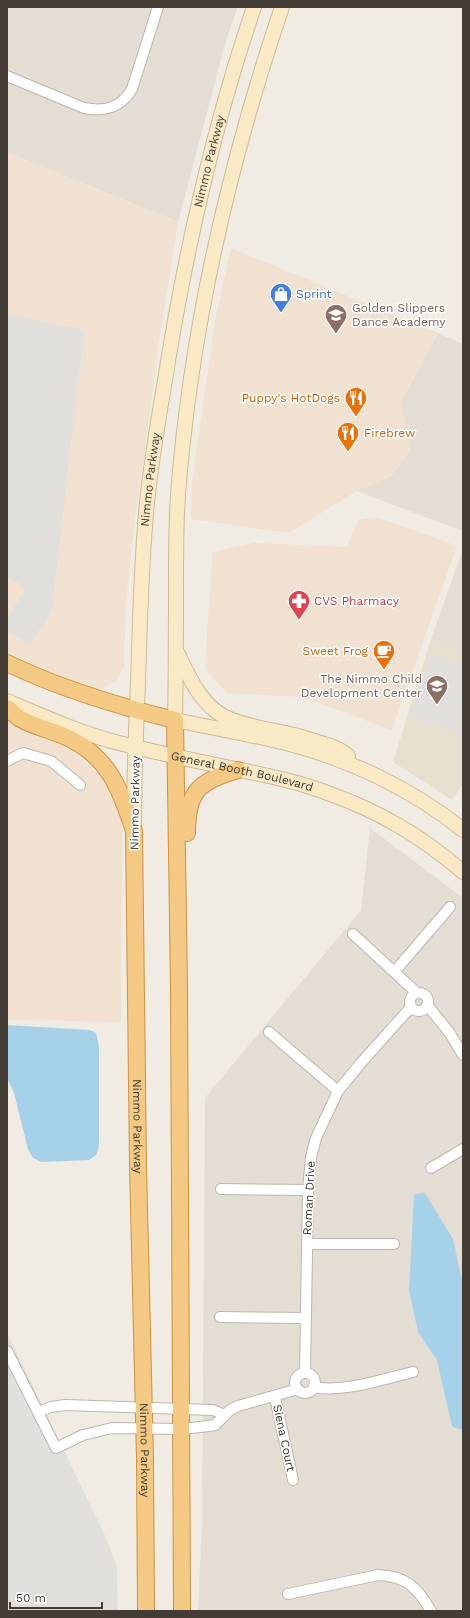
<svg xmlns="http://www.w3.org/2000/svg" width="470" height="1618" font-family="'Work Sans',sans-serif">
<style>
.residential{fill:#e4ddd3}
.commercial{fill:#f1e1d1}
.education{fill:#e8e0cf}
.parking{fill:#e1dfdc}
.water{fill:#a5d1e9}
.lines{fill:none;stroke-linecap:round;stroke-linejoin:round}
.minor-casing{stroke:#beb6ab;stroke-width:12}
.secondary-casing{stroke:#cdbb97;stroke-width:16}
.trunk-casing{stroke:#cf9140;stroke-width:18}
.minor{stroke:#fff;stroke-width:10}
.secondary{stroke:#f9e9c5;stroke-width:14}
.trunk{stroke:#f3c984;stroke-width:16}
.labels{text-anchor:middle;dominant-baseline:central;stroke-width:3;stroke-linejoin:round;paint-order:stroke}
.street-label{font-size:12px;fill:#423c35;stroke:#fff}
.shop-label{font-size:12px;fill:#366cbe;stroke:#fff;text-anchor:start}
.education-label{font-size:12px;fill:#785e54;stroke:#fff;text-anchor:start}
.food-label{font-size:12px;fill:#c56008;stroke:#fff;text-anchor:end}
.health-label{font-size:12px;fill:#be3a42;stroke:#fff;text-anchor:start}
</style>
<rect width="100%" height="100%" fill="#f0ece4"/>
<!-- residential -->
<g class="residential">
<polygon points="7,7 238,7 227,37 178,222 7,152"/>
<polygon points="438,333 463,344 463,531 357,491 391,476 410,450 401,402"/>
<polygon points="463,549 463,650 431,639"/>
<polygon points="370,828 463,898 463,1611 198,1611 202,1523 205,1098 361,910"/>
</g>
<!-- commercial -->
<g class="commercial">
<polygon points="7,152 178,222 158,349 141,479 135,518 126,603 124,667 117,680 100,689 92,688 72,681 7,653"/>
<polygon points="231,248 438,333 401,402 410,450 391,476 357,491 289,533 191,519 192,481 215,321"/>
<polygon points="377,517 457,546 392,730 301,697 227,693 205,669 212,552 254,543 347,547 358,520"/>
<polygon points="7,718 74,752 105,781 122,823 121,1022 7,1020"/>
</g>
<!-- education -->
<polygon class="education" points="431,639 463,650 463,784 452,800 393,762"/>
<!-- parking -->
<g class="parking">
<polygon points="7,314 84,330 52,611 29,645 7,631 7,619 26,588 7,576"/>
<polygon points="431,654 463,665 463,736 446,730 447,727 432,722 431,724 409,715"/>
<polygon points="7,1332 108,1542 117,1568 118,1611 7,1611"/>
</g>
<!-- water -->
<g class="water">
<polygon points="7,1025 90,1030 96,1033 99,1046 99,1146 96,1155 89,1160 42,1162 33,1158 28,1149 14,1093 7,1078"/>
<polygon points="424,1192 453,1239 463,1285 463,1430 453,1427 451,1422 437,1360 418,1332 409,1290 414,1195"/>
</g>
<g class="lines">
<!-- minor casing -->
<g class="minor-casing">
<g id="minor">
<path d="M7 76 84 108C105 112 121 108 132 89L158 7"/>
<polyline points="7,761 23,753 51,761 80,785"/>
<polyline points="353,934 416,992"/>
<polyline points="395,971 450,907"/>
<circle cx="419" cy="1002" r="9"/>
<polyline points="427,1005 449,1032 463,1055"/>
<polyline points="269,1032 338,1091"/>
<polyline points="431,1168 463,1149"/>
<polyline points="221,1189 308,1190"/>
<polyline points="307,1244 394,1244"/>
<polyline points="220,1317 306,1318"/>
<polyline points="7,1351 56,1448 83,1435 112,1428 182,1429 209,1426 215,1425 230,1410 238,1406 298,1389"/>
<polyline points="305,1373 308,1190 311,1157 316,1138 338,1091 360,1064 411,1007"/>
<circle cx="305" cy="1383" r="10"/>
<path d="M314 1387C343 1393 383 1379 413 1372"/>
<polyline points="275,1397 293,1480"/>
<polyline points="38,1412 51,1407 65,1405 213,1410 225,1415"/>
<path d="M288 1594 378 1575C406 1576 417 1587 431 1611"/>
</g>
</g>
<!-- secondary casing -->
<g class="secondary-casing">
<g id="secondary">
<path d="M282 7C229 164 191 328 178 494 176 523 176 553 176 582 176 628 176 674 175 720 212 728 249 734 286 743 349 759 412 789 463 830"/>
<path d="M178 654C189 677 201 705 225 717 252 730 284 730 311 740 324 744 338 747 348 756"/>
<path id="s1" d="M7 701C42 716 78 732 115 742 150 751 186 759 221 766 258 774 295 780 330 794 381 812 422 837 463 872"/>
<path id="s2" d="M134 824C134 777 136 730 138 682 140 623 141 563 147 503 151 462 158 421 165 380 185 253 213 128 254 7"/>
</g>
</g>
<!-- trunk casing -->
<g class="trunk-casing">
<g id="trunk">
<path d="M7 663C61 689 117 706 175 720L179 986 182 1611"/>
<path id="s3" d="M7 708C11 711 15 715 19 718 32 726 50 730 64 736 108 755 120 788 134 831L138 1165 145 1458 146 1611"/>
<path d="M187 833C187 791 199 781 238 770"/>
</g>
</g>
<!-- minor -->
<use href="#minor" class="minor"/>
<!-- secondary -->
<use href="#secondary" class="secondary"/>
<!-- trunk -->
<use href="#trunk" class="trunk"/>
</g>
<!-- icons -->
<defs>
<g id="shop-pin" transform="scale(1.15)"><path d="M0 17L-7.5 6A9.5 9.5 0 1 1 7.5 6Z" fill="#3f7fe0" stroke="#fff"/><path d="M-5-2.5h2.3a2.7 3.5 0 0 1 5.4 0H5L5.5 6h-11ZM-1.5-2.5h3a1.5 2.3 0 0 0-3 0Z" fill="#fff"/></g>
<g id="school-pin" transform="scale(1.15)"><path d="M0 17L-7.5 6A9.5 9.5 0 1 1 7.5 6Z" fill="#8d6e63" stroke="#fff"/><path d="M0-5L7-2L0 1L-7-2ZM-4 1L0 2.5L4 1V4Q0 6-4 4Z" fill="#fff"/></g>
<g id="restaurant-pin" transform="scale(1.15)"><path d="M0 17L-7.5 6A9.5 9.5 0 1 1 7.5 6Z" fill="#e8710a" stroke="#fff"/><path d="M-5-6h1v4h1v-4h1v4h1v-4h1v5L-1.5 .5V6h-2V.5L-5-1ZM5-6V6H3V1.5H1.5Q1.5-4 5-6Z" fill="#fff"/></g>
<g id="pharmacy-pin" transform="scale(1.15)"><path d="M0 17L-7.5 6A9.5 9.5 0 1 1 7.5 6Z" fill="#e0444e" stroke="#fff"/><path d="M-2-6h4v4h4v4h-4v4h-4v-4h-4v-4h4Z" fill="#fff"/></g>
<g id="cafe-pin" transform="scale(1.15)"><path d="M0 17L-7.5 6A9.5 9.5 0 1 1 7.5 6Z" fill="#e8710a" stroke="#fff"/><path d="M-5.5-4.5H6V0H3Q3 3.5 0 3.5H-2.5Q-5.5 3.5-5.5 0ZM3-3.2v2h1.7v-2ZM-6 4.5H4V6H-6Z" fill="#fff"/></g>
</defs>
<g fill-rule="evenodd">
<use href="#shop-pin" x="281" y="294"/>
<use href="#school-pin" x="336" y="315"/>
<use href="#restaurant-pin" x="356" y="398"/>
<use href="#restaurant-pin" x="348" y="433"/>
<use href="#pharmacy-pin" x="299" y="601"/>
<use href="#cafe-pin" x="384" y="651"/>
<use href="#school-pin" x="437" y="686"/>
</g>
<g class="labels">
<!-- street labels -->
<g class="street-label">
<text stroke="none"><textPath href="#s2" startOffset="669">Nimmo Parkway</textPath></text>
<text stroke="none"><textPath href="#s2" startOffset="345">Nimmo Parkway</textPath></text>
<text stroke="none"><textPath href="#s1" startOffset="246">General Booth Boulevard</textPath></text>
<text transform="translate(135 803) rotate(-89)">Nimmo Parkway</text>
<text stroke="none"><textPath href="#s3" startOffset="482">Nimmo Parkway</textPath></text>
<text transform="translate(309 1198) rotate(-87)">Roman Drive</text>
<text transform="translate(284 1438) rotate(78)">Siena Court</text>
<text stroke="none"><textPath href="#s3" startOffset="806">Nimmo Parkway</textPath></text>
</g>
<!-- shop labels -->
<g class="shop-label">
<text x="296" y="294">Sprint</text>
</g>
<!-- education labels -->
<g class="education-label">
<text x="352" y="308">Golden Slippers<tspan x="352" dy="14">Dance Academy</tspan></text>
<text x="422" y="679" text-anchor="end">The Nimmo Child<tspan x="422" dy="14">Development Center</tspan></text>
</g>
<!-- food labels -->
<g class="food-label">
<text x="340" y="398">Puppy's HotDogs</text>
<text x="364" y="433" text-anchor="start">Firebrew</text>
<text x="368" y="651">Sweet Frog</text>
</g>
<!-- health labels -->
<g class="health-label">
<text x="314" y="601">CVS Pharmacy</text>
</g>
</g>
<!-- border -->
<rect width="470" height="1618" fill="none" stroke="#423c35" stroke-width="16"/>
<!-- scale -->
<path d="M10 1602v6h92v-6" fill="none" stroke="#423c35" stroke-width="2"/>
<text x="16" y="1602" font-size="12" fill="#423c35" stroke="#ffffff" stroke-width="3" paint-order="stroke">50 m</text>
</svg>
